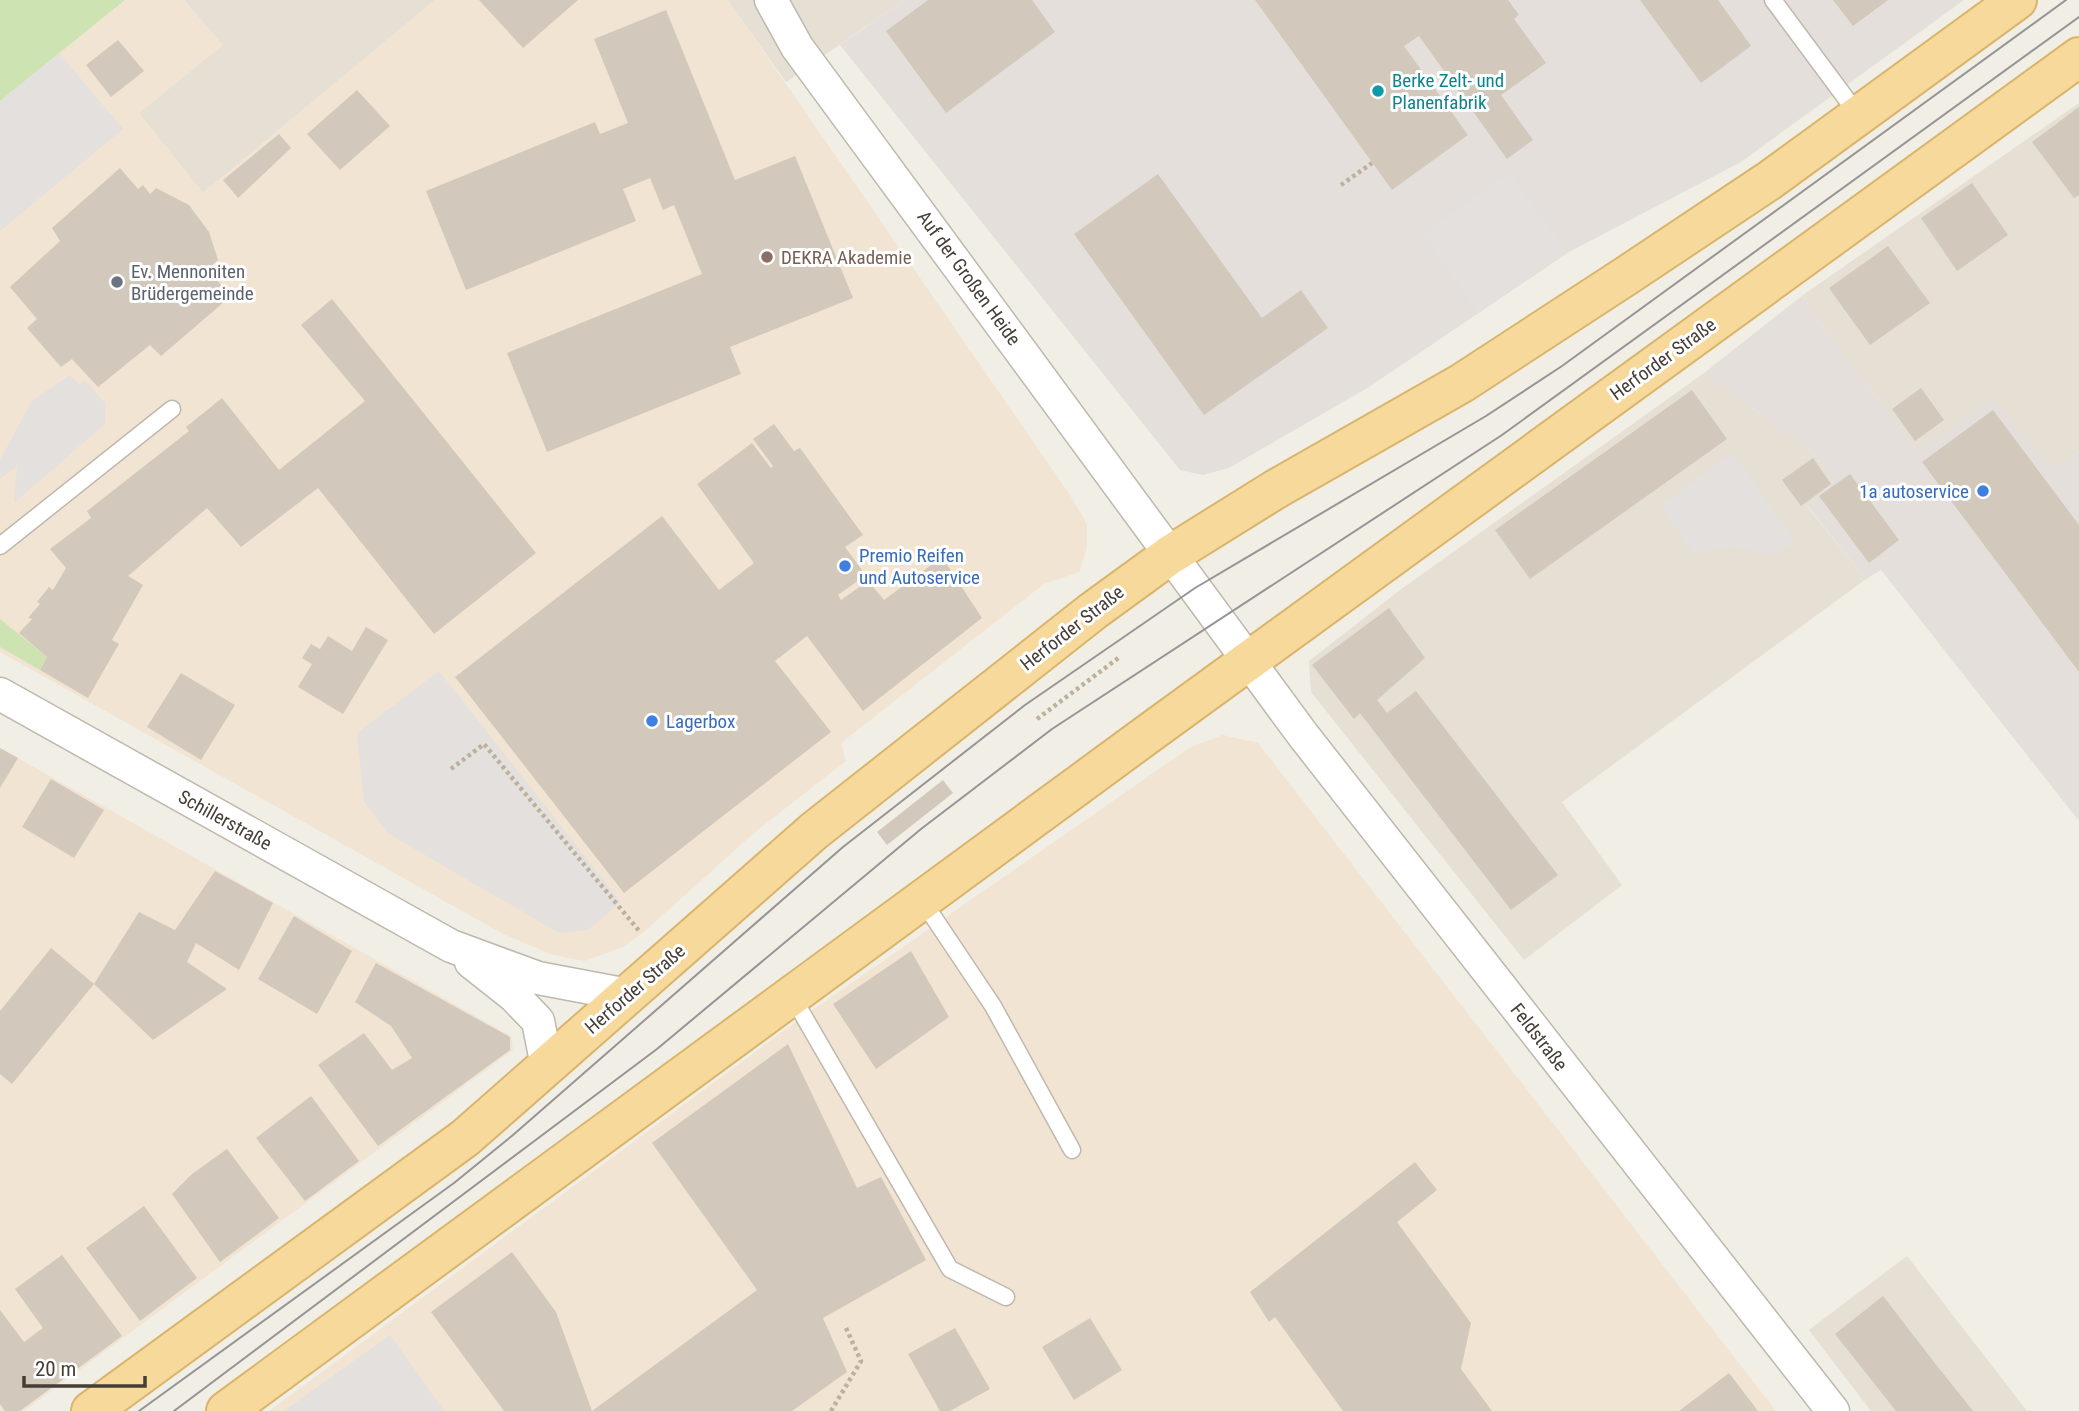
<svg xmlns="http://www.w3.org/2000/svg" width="2079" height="1411" font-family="'Roboto Condensed',sans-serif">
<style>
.residential{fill:#e5dfd4}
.commercial{fill:#f2e4d2}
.industrial{fill:#e4dfdb}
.green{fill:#cee3b2}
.parking{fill:#e3e0de}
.building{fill:#d2c9bc}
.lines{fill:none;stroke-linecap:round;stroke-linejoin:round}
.service-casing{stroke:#bfb8ac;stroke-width:19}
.minor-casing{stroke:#bfb8ac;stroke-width:35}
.primary-casing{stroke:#d9b56c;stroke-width:42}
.path{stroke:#bdb09c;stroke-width:4.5;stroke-dasharray:3.5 3.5;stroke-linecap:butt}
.service{stroke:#fff;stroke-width:16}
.minor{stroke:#fff;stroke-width:32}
.primary{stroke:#f6d99b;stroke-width:38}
.tram{stroke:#959595;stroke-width:2}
.culture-dot{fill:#0f9aa8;stroke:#fff;stroke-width:2.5}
.education-dot{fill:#8d6e63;stroke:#fff;stroke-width:2.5}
.worship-dot{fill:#6b7280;stroke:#fff;stroke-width:2.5}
.shop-dot{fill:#3f7fe0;stroke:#fff;stroke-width:2.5}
.labels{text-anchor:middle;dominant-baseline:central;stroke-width:6;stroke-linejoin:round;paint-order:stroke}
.culture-label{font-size:19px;fill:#0d838f;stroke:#fff;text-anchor:start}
.education-label{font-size:19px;fill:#785e54;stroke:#fff;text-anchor:start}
.worship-label{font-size:19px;fill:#5b616d;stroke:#fff;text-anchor:start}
.street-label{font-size:19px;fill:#443e36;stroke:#fff}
.shop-label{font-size:19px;fill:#366cbe;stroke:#fff;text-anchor:start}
</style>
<rect width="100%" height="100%" fill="#f1eee6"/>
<!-- residential -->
<g class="residential">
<polygon points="184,0 435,0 203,193 139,113 222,45"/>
<polygon points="728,0 904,0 786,82"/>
<polygon points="2079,103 2079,451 2054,469 1993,400 1916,450 1812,312 1803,295"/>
<polygon points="1704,373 1815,454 1833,483 1806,505 1866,579 1562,802 1622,885 1524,960 1311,692 1309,661 1400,590"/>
<polygon points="1907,1256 2027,1411 1871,1411 1809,1330"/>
</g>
<!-- commercial -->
<g class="commercial">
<polygon points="125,0 184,0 223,45 139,113 203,193 435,0 728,0 1070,495 1087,524 1087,548 1079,572 1044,584 841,743 846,761 755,832 645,931 623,947 584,961 553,955 505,935 0,652 0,101"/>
<polygon points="1223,735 1258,743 1776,1411 269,1411 797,1021 1189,748"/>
<polygon points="0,748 511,1036 513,1050 24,1411 0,1411"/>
</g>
<!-- industrial -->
<g class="industrial">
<polygon points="904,0 1964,0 1741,162 1569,252 1369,387 1229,468 1203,475 1180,470 840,45"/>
<polygon points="1803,295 1812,312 1916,450 1993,399 2054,469 2079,451 2079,821 1881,570 1866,579 1806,504 1833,483 1815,454 1704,373"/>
</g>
<!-- green -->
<g class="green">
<polygon points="0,0 125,0 0,101"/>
<polygon points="0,619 47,657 40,670 0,647"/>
</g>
<!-- parking -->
<g class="parking">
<polygon points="59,53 123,129 0,231 0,101"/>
<polygon points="1509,173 1566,251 1479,313 1423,234"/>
<polygon points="70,375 79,384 85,380 105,403 105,424 14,503 17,466 0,479 0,460 32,401"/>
<polygon points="1733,453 1796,541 1779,553 1761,554 1735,546 1694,554 1660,506"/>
<polygon points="439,671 621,902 588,930 559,933 389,834 364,802 357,733"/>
<polygon points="390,1335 444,1411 284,1411"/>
</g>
<!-- building -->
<g class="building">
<polygon points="479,0 578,0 523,48"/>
<polygon points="928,0 1032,0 1055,32 946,113 886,31"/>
<polygon points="1255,0 1508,0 1519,15 1514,19 1546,63 1501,95 1533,140 1507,159 1419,36 1404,46 1468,135 1392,190"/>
<polygon points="1640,0 1718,0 1751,46 1701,83"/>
<polygon points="1833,0 1888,0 1853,26"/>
<polygon points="666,10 735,180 795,156 853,298 730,347 741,374 547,452 507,353 702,274 674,205 663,210 650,178 623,189 636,221 466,290 426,191 595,122 600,134 628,123 594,39"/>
<polygon points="118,40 144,71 111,97 86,65"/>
<polygon points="357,90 390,126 340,170 307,134"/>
<polygon points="2079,107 2079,195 2074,198 2032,142"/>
<polygon points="279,134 291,148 238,198 223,180"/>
<polygon points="120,168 138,189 143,185 150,194 156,188 189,205 209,232 218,260 212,265 218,272 213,276 231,296 161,356 150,345 98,387 72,359 61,367 27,328 37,319 10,287 60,241 52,228"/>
<polygon points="1158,174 1262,318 1301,290 1328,328 1204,415 1074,234"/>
<polygon points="1972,183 2008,235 1957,271 1921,218"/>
<polygon points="1888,246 1930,303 1870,345 1829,288"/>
<polygon points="332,299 536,553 434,634 318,488 241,547 207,508 128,576 143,585 112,640 119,644 88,698 40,670 47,657 19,633 32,619 28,618 40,604 37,602 49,587 53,590 66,568 50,549 91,518 87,511 189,431 186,427 222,398 279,470 365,401 301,325"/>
<polygon points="1921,388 1944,420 1915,441 1892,409"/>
<polygon points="1692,390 1727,439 1530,579 1495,530"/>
<polygon points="1993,410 2079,525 2079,672 1922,462"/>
<polygon points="774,424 794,451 800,448 863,535 845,547 862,570 859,580 838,595 841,600 868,581 884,600 942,557 982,618 863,711 807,636 775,661 831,732 624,893 455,677 662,516 719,590 754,563 697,484 752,443 771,468 773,466 753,439"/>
<polygon points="1813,458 1831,484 1801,506 1782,480"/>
<polygon points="1850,474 1899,540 1869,563 1819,496"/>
<polygon points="1389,608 1425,658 1377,700 1387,713 1416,691 1558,875 1511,910 1360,713 1354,719 1312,665"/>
<polygon points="366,627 388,640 343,714 298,687 312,664 302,658 311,644 320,649 328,636 352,651"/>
<polygon points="181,673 235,705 201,760 147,727"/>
<polygon points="0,748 18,758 0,788"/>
<polygon points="51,779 104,810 74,858 22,827"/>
<polygon points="943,780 953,793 887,845 877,832"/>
<polygon points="215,871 273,903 239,970 196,943 187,962 227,989 153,1040 94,984 139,912 175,930"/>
<polygon points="294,916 352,951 317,1014 258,979"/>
<polygon points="51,948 94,984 12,1084 0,1074 0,1011"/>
<polygon points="911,951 949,1017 876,1069 833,1004"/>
<polygon points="376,963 510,1037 510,1050 378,1146 318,1065 364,1033 392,1070 412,1058 391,1026 355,1002"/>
<polygon points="788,1044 857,1188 881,1177 926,1260 823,1318 847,1372 792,1411 592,1411 757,1290 652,1143"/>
<polygon points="311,1096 359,1161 305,1201 256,1138"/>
<polygon points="227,1149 279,1218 220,1262 172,1194 192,1174"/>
<polygon points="1415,1162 1437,1190 1397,1222 1471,1323 1461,1369 1492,1411 1343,1411 1275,1317 1269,1322 1250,1292"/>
<polygon points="144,1206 197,1278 140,1321 86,1248"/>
<polygon points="512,1252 556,1312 592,1411 504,1411 431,1312"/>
<polygon points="62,1255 122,1336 20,1411 5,1411 0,1404 0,1310 24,1342 43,1328 15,1289"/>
<polygon points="1883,1296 1934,1362 1973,1411 1896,1411 1835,1334"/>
<polygon points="1090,1318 1122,1370 1074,1400 1042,1347"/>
<polygon points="955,1328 990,1389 950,1411 940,1411 908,1354"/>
<polygon points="1729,1373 1758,1411 1679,1411"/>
</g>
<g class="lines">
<!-- service casing -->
<g class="service-casing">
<g id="service">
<polyline points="1773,0 1859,116"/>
<polyline points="0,546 172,409"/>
<polyline points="922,900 993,1006 1072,1150"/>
<polyline points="792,996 950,1269 1006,1297"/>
</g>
</g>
<!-- minor casing -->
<g class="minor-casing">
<g id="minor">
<polyline points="771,0 797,47 1303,735 1833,1411"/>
<polyline points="0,694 451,946 538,978 628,995"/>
<polyline points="471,962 514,996 538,1021 547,1066"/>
</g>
</g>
<!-- primary casing -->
<g class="primary-casing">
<g id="primary">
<polyline points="91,1411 465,1138 814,831 1093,611 1170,555 1276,489 1462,383 1629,274 1770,180 2017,0"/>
<polyline points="226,1411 1148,734 2079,57"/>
</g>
</g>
<!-- path -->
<g class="path">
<polyline points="1341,185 1372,163"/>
<polyline points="1037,719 1121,656"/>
<polyline points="451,769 484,744 640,932"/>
<polyline points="831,1411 861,1361 846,1328"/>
</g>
<!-- service -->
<use href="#service" class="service"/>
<!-- minor -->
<use href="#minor" class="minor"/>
<!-- primary -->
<use href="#primary" class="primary"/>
<!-- tram -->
<g class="tram">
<polyline points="139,1411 454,1183 513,1135 843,847 1025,705 1195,588 1486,416 1562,366 2066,0"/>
<polyline points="174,1411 657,1049 921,829 1052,729 1502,435 2079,17"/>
</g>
</g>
<!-- markers -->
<circle class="culture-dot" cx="1378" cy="91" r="7"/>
<circle class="education-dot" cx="767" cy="257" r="7"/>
<circle class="worship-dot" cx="117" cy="282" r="7"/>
<g class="shop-dot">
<circle cx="1983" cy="491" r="7"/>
<circle cx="845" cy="566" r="7"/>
<circle cx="652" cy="721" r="7"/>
</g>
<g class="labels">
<!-- culture labels -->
<g class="culture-label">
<text x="1392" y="80">Berke Zelt- und<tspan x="1392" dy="22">Planenfabrik</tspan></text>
</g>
<!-- education labels -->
<g class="education-label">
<text x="781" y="257">DEKRA Akademie</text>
</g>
<!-- worship labels -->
<g class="worship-label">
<text x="131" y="271">Ev. Mennoniten<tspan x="131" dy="22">Brüdergemeinde</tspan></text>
</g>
<!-- street labels -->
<g class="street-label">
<text transform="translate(969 278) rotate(54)">Auf der Großen Heide</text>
<text transform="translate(1663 359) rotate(-36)">Herforder Straße</text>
<text transform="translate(1072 628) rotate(-38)">Herforder Straße</text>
<text transform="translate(225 820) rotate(29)">Schillerstraße</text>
<text transform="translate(635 989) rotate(-41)">Herforder Straße</text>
<text transform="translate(1539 1037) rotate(52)">Feldstraße</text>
</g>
<!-- shop labels -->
<g class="shop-label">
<text x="1969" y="491" text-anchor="end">1a autoservice</text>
<text x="859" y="555">Premio Reifen<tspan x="859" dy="22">und Autoservice</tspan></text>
<text x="666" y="721">Lagerbox</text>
</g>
</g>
<!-- scale -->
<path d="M24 1376v10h121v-10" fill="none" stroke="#443e36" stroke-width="3.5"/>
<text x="35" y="1376" font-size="21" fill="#443e36" stroke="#ffffff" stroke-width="5" paint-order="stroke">20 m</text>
</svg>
